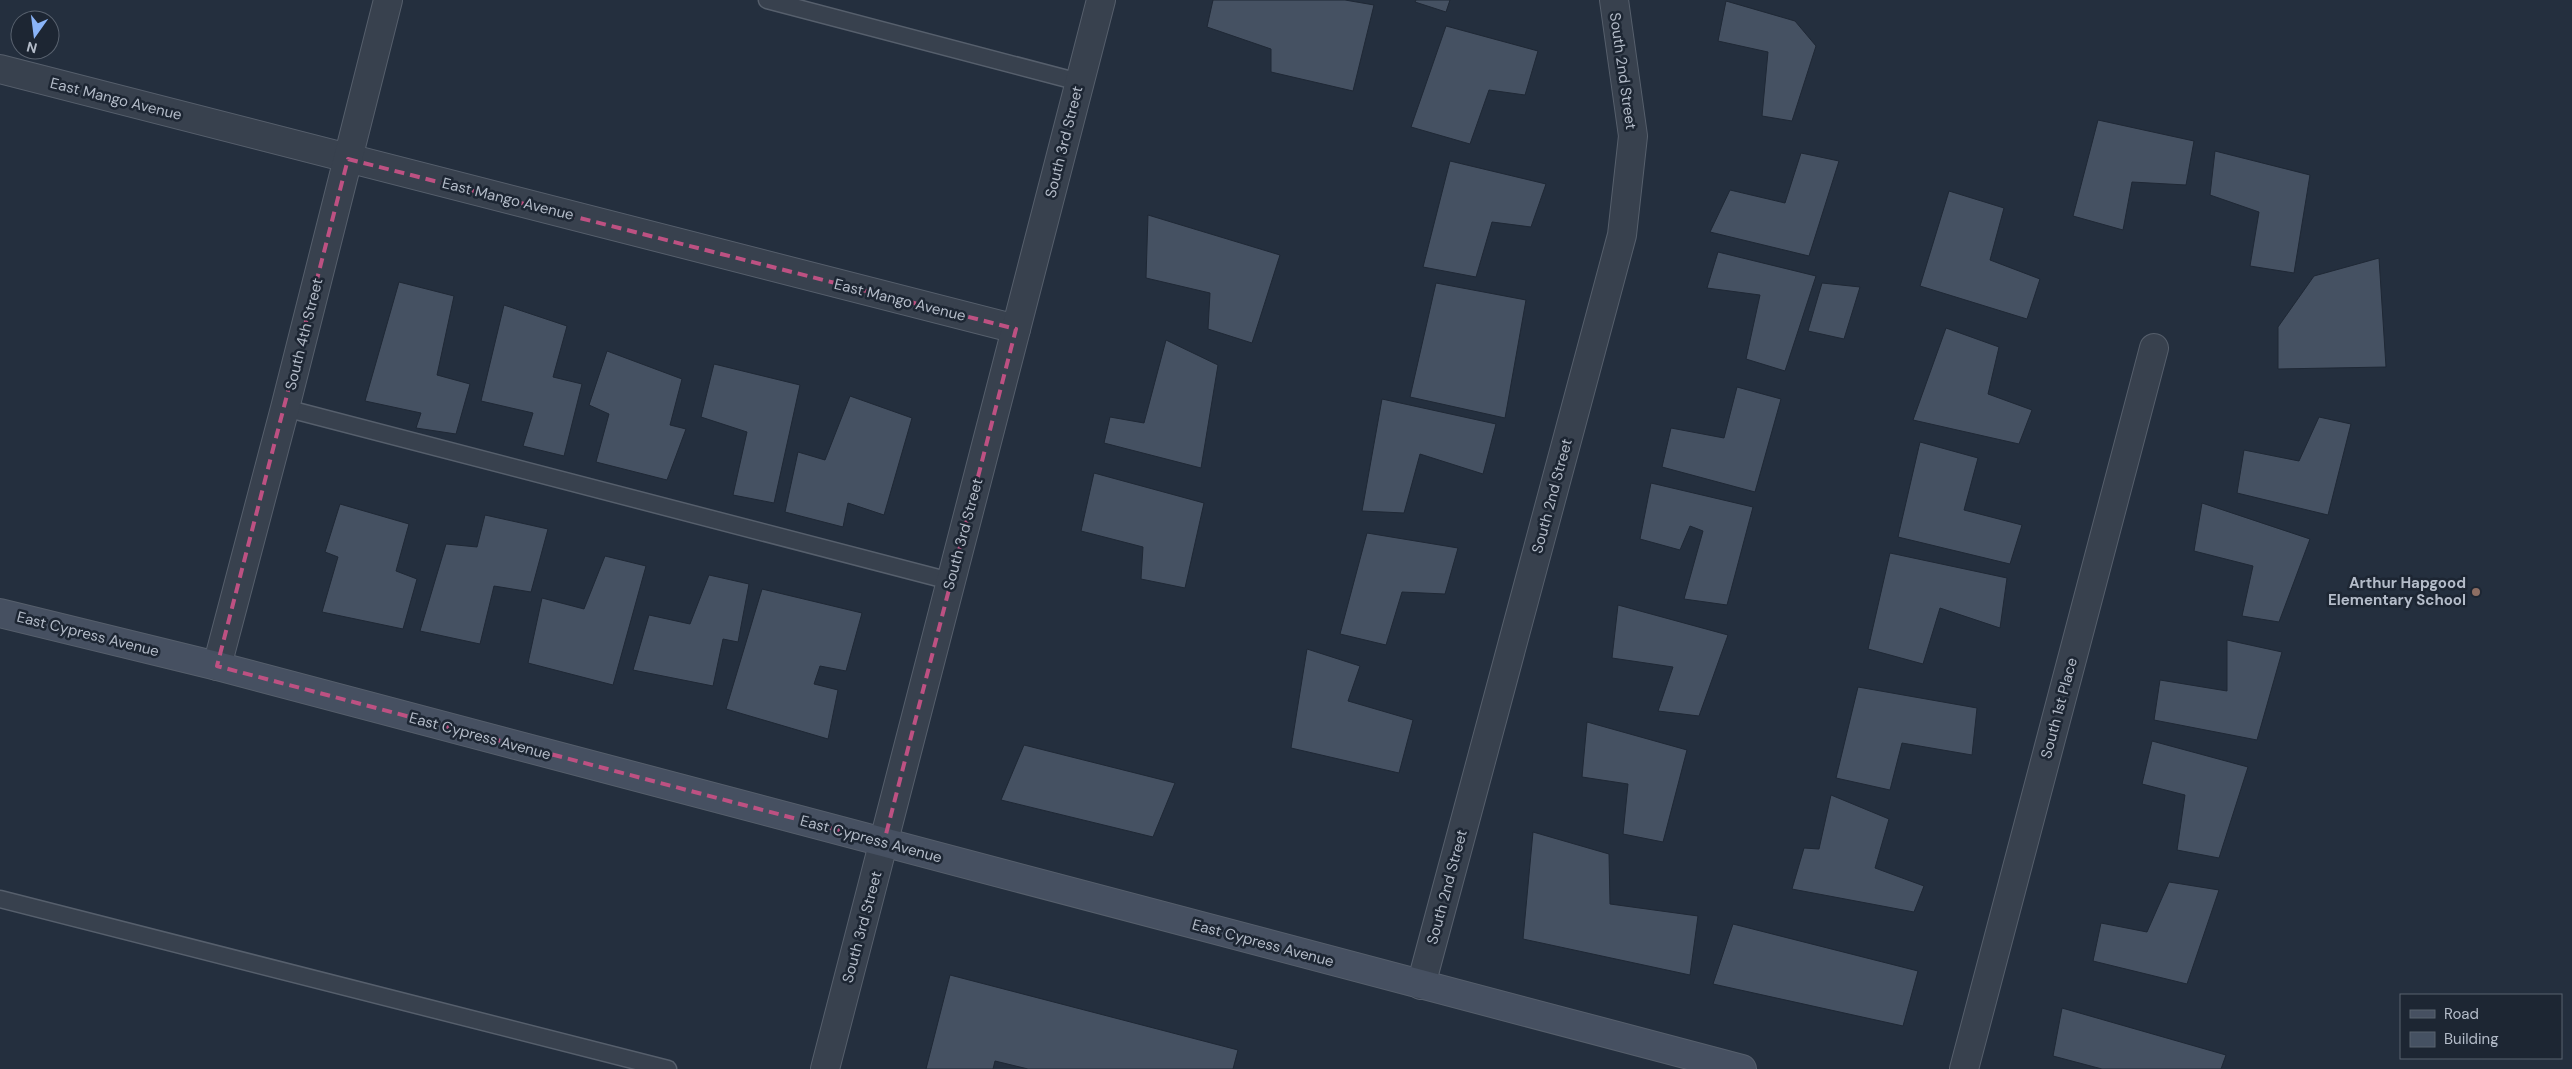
<svg xmlns="http://www.w3.org/2000/svg" width="2572" height="1069" font-family="'DM Sans',sans-serif">
<style>
.building{fill:#455162;stroke:#1f2835}
.lines{fill:none;stroke-linecap:round;stroke-linejoin:round}
.lane-casing{stroke:#565f6c;stroke-width:19}
.street-casing{stroke:#565f6c;stroke-width:30}
.secondary-casing{stroke:#565f6c;stroke-width:30}
.lane{stroke:#38414e;stroke-width:16}
.street{stroke:#38414e;stroke-width:28}
.secondary{stroke:#465061;stroke-width:28}
.marked{fill:none;stroke:#bd5182;stroke-width:4;stroke-dasharray:10 6;stroke-linejoin:round}
.education-dot{fill:#8d6e63;stroke:#1d2633;stroke-width:2}
.labels{text-anchor:middle;dominant-baseline:central;stroke-width:5;stroke-linejoin:round;paint-order:stroke}
.street-label{font-size:15px;fill:#b4bcc9;stroke:#1d2633}
.poi-label{font-size:15px;font-weight:bold;fill:#b4bcc9;stroke:#1d2633;text-anchor:end}
</style>
<rect width="100%" height="100%" fill="#242f3e"/>
<!-- building -->
<g class="building">
<polygon points="1213,0 1345,0 1374,5 1353,91 1271,72 1271,49 1207,27"/>
<polygon points="1416,0 1450,0 1446,12 1415,2"/>
<polygon points="1726,1 1795,21 1816,46 1792,121 1762,116 1768,52 1718,41"/>
<polygon points="1446,26 1538,51 1525,95 1489,90 1470,144 1411,127"/>
<polygon points="2098,120 2194,141 2186,185 2132,182 2123,230 2073,216"/>
<polygon points="2215,151 2310,175 2294,273 2250,266 2259,212 2210,195"/>
<polygon points="1801,153 1839,161 1809,256 1710,232 1730,190 1785,203"/>
<polygon points="1450,161 1546,184 1531,227 1492,222 1476,277 1423,267"/>
<polygon points="1949,191 2004,208 1990,260 2040,279 2027,319 1920,286"/>
<polygon points="1148,215 1280,255 1252,343 1208,329 1210,293 1146,278"/>
<polygon points="1718,252 1816,276 1785,371 1746,359 1760,295 1707,288"/>
<polygon points="2379,258 2386,367 2278,369 2278,327 2314,276"/>
<polygon points="399,282 454,296 437,375 470,384 456,434 416,428 421,413 365,401"/>
<polygon points="1436,283 1526,300 1505,418 1410,397"/>
<polygon points="1822,283 1860,287 1844,339 1808,331"/>
<polygon points="504,305 567,326 553,377 582,384 564,456 523,446 533,413 481,401"/>
<polygon points="1946,328 1999,347 1988,394 2032,410 2019,444 1913,420"/>
<polygon points="1166,340 1218,365 1201,468 1104,443 1110,417 1144,423"/>
<polygon points="607,351 682,379 670,425 686,429 667,480 596,462 609,414 589,405"/>
<polygon points="714,364 800,385 774,503 733,495 747,432 701,417"/>
<polygon points="1737,387 1781,399 1755,492 1662,467 1671,428 1724,438"/>
<polygon points="850,396 912,418 884,515 848,503 843,527 785,512 798,452 825,460"/>
<polygon points="1382,399 1496,424 1483,474 1420,454 1404,513 1362,511"/>
<polygon points="2319,417 2351,424 2328,515 2237,493 2244,450 2299,461"/>
<polygon points="1920,442 1978,458 1964,510 2022,525 2010,564 1898,537"/>
<polygon points="1094,473 1204,503 1185,588 1141,579 1143,547 1081,531"/>
<polygon points="1651,483 1753,507 1727,605 1684,599 1703,531 1690,526 1680,550 1640,539"/>
<polygon points="2202,503 2310,539 2279,622 2242,616 2253,566 2194,551"/>
<polygon points="340,504 409,524 396,571 417,579 403,629 322,612 338,557 325,552"/>
<polygon points="485,515 548,529 531,592 494,586 480,644 420,631 446,544 477,547"/>
<polygon points="1367,533 1458,548 1445,594 1402,592 1386,645 1340,634"/>
<polygon points="1890,553 2007,578 2000,628 1940,608 1923,664 1868,649"/>
<polygon points="605,556 646,566 613,685 528,663 542,598 584,609"/>
<polygon points="709,575 749,584 738,642 723,639 713,686 633,670 649,615 690,624"/>
<polygon points="762,589 862,613 846,671 820,666 814,684 838,690 828,739 726,709"/>
<polygon points="1618,605 1728,635 1699,716 1658,711 1673,667 1612,658"/>
<polygon points="2227,640 2282,652 2257,740 2154,720 2160,680 2227,691"/>
<polygon points="1307,649 1360,666 1348,701 1413,720 1399,773 1291,748"/>
<polygon points="1858,687 1977,708 1972,755 1902,743 1890,790 1836,778"/>
<polygon points="1587,722 1687,750 1663,842 1623,834 1628,784 1582,777"/>
<polygon points="2152,741 2248,767 2219,858 2177,850 2185,795 2142,784"/>
<polygon points="1024,745 1175,783 1153,837 1001,800"/>
<polygon points="1831,795 1889,819 1875,868 1924,886 1914,912 1792,889 1804,848 1819,849"/>
<polygon points="1533,832 1609,854 1610,904 1698,916 1690,975 1523,939"/>
<polygon points="2169,882 2219,890 2187,984 2093,961 2101,923 2147,932"/>
<polygon points="1733,924 1918,971 1903,1026 1713,984"/>
<polygon points="950,975 1238,1050 1233,1069 1028,1069 995,1061 993,1069 926,1069"/>
<polygon points="2062,1008 2226,1055 2221,1069 2102,1069 2053,1056"/>
</g>
<g class="lines">
<!-- lane casing -->
<g class="lane-casing">
<g id="lane">
<polyline points="767,0 1079,82"/>
<polyline points="285,408 950,581"/>
<polyline points="0,899 668,1069"/>
</g>
</g>
<!-- street casing -->
<g class="street-casing">
<g id="street">
<polyline points="0,69 1016,329"/>
<polyline points="217,666 285,408 388,0"/>
<polyline points="1421,985 1622,235 1633,136 1614,0"/>
<polyline points="825,1069 1101,0"/>
<polyline points="1964,1069 2154,348"/>
</g>
</g>
<!-- secondary casing -->
<g class="secondary-casing">
<polyline id="secondary" points="0,613 217,666 1742,1069"/>
</g>
<!-- lane -->
<use href="#lane" class="lane"/>
<!-- street -->
<use href="#street" class="street"/>
<!-- secondary -->
<use href="#secondary" class="secondary"/>
</g>
<!-- marked area -->
<path class="marked" d="M348 159 1016 329 884 842 217 666Z"/>
<!-- markers -->
<circle class="education-dot" cx="2476" cy="592" r="5"/>
<g class="labels">
<!-- street labels -->
<g class="street-label">
<text transform="translate(1623 71) rotate(82)">South 2nd Street</text>
<text transform="translate(116 99) rotate(14)">East Mango Avenue</text>
<text transform="translate(1064 142) rotate(-76)">South 3rd Street</text>
<text transform="translate(508 199) rotate(14)">East Mango Avenue</text>
<text transform="translate(900 300) rotate(14)">East Mango Avenue</text>
<text transform="translate(304 334) rotate(-76)">South 4th Street</text>
<text transform="translate(1552 496) rotate(-75)">South 2nd Street</text>
<text transform="translate(963 534) rotate(-75)">South 3rd Street</text>
<text transform="translate(88 634) rotate(14)">East Cypress Avenue</text>
<text transform="translate(2059 708) rotate(-75)">South 1st Place</text>
<text transform="translate(480 736) rotate(15)">East Cypress Avenue</text>
<text transform="translate(871 839) rotate(15)">East Cypress Avenue</text>
<text transform="translate(1447 887) rotate(-75)">South 2nd Street</text>
<text transform="translate(862 927) rotate(-75)">South 3rd Street</text>
<text transform="translate(1263 943) rotate(15)">East Cypress Avenue</text>
</g>
<!-- poi labels -->
<g class="poi-label">
<text x="2466" y="583">Arthur Hapgood<tspan x="2466" dy="17">Elementary School</tspan></text>
</g>
</g>
<!-- legend -->
<rect x="2400" y="994" width="162" height="65" fill="#1d2633" stroke="#59626f"/>
<rect x="2410" y="1010" width="25" height="8" fill="#465061" stroke="#59626f"/>
<text x="2444" y="1019" font-size="15" fill="#b4bcc9">Road</text>
<rect x="2410" y="1032" width="25" height="15" fill="#455162" stroke="#59626f"/>
<text x="2444" y="1044" font-size="15" fill="#b4bcc9">Building</text>
<!-- north arrow -->
<g transform="translate(35 35) rotate(194)"><circle r="24" fill="#1d2633" stroke="#59626f"/>
<path d="M0-4L9 19L0 12L-9 19Z" fill="#8ab4f8"/>
<text y="-8" font-size="14" font-weight="bold" text-anchor="middle" fill="#b4bcc9">N</text>
</g>
</svg>
